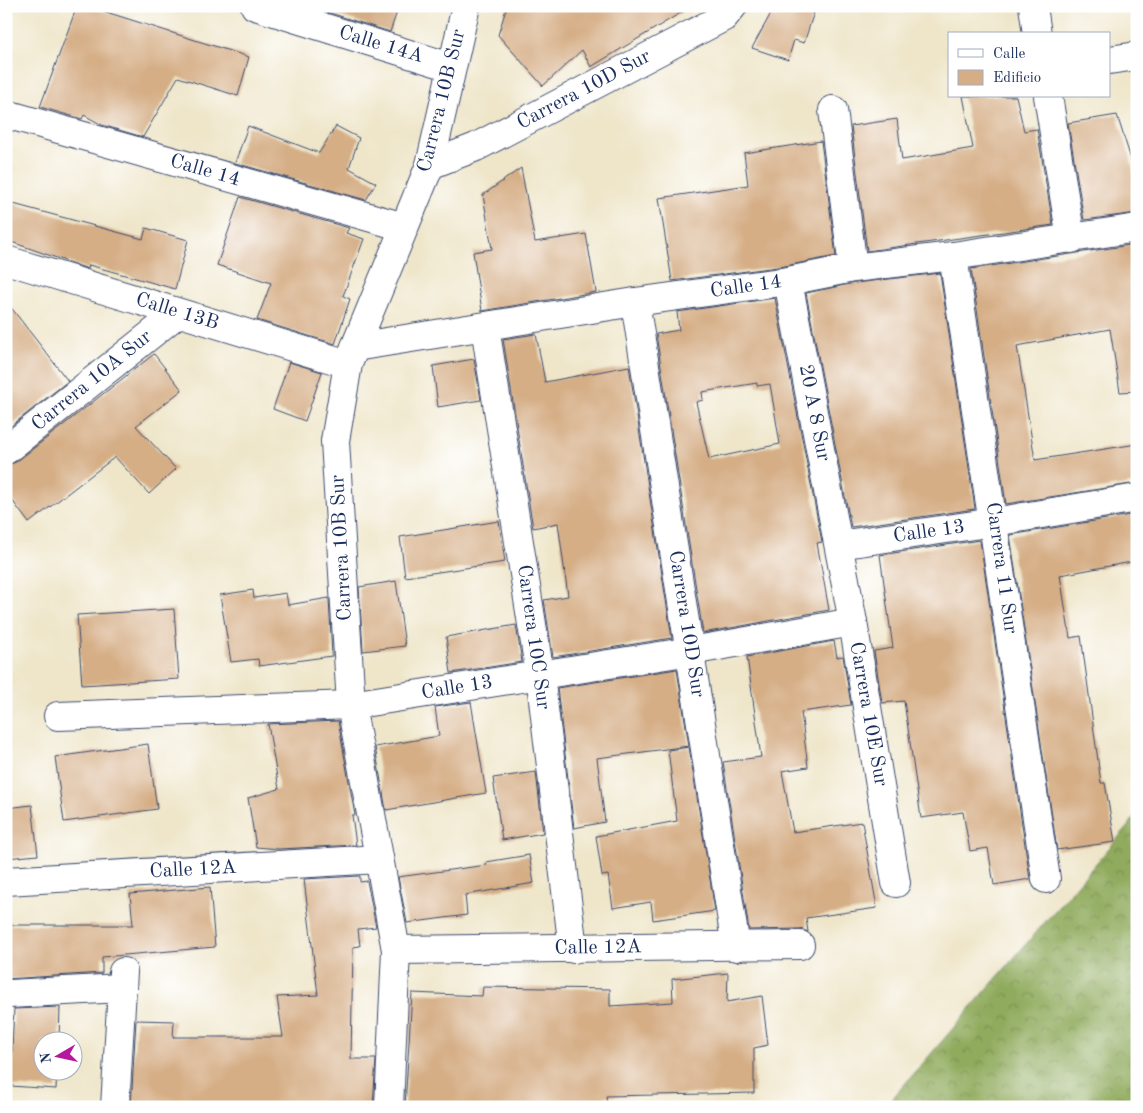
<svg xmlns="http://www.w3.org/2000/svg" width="1143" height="1113" font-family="'Old Standard TT',serif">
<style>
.forest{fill:url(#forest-crowns);stroke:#566d5e}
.building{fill:#d5ae86;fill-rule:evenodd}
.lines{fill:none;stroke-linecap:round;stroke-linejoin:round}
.street-casing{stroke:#3b4a6e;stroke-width:30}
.street{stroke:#fff;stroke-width:28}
.labels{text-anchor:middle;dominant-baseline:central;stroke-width:4.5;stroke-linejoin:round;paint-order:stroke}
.street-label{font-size:20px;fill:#1b2f5e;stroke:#fff}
</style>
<defs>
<pattern id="forest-crowns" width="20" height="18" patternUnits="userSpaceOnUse" patternTransform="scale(1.25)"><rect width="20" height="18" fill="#90ab5d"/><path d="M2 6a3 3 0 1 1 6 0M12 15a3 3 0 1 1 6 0" fill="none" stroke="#758c50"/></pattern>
</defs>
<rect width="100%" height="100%" fill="#fff"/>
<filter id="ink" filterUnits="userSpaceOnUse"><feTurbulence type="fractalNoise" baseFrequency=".02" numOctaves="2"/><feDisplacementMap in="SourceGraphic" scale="10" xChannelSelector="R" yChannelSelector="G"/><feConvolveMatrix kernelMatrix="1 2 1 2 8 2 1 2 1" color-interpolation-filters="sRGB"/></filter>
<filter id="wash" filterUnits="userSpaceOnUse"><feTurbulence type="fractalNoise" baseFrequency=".0096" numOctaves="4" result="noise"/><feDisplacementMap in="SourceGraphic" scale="20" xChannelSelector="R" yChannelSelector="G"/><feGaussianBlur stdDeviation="1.12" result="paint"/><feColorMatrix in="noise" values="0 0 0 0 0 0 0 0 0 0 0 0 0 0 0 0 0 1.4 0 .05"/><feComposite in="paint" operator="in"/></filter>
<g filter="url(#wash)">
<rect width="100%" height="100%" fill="#efe6ca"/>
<!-- forest -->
<polygon class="forest" points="1137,812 1137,1107 885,1107 1130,824"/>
<g id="blocks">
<!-- building -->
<g class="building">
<polygon points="77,6 87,6 249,57 238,96 178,77 143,137 102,125 84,115 82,119 40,107"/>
<polygon points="308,6 399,6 390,32"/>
<polygon points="507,6 692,6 591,67 582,50 543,86 498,35"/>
<polygon points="775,6 816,6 804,43 794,40 788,60 752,48"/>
<polygon points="963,96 1016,96 1024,131 1037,129 1053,225 867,251 851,126 897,119 902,160 973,148"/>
<polygon points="1117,115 1130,156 1137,186 1137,213 1084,220 1068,123"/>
<polygon points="248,126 319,153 336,126 359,138 349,168 376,183 366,200 235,163"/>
<polygon points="821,141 836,256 785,266 672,281 659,198 748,185 744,153"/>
<polygon points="521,168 535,242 586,234 596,292 482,311 473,252 492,249 483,195"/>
<polygon points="240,197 349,228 346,233 364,239 343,296 350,299 335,344 257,320 271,283 217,265"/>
<polygon points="6,202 143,239 146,228 188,240 175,289 89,265 88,269 6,240"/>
<polygon points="1137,244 1137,391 1120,392 1110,329 1017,346 1035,460 1137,444 1137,483 1006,504 971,269"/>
<polygon points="940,273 975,509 851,527 806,293 855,283"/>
<path d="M775 298 822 542 817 543 829 610 703 633 656 334 679 330 677 312ZM757 383V386L770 384 780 444 709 459 696 402 703 400 702 392Z"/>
<polygon points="6,301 68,381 6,430"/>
<polygon points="536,334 545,382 629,366 672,638 553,657 544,600 568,596 558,523 533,528 503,339"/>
<polygon points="154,354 182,390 136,426 176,469 149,494 115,457 29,523 6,492 6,465 16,462"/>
<polygon points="474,359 481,400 438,407 433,366"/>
<polygon points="289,362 322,372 305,421 273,409"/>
<polygon points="1137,514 1137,561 1060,575 1070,638 1081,636 1101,783 1105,783 1115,842 1057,850 1010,535"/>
<polygon points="499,521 505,562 405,577 400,537"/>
<polygon points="980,540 1030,879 994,885 988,848 970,851 963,812 921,818 904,701 882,703 874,651 893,648 880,555"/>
<polygon points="396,581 405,646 363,651 359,587"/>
<polygon points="253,590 254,598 286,593 288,605 329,598 332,656 259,666 258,659 231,662 220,595"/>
<polygon points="174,609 179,679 82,685 77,615"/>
<polygon points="516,625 522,662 451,673 446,637"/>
<polygon points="834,641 837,657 843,656 851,705 801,712 808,767 782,771 793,832 862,822 877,908 806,918 808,932 800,929 749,930 723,762 761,757 747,657"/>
<polygon points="677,669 689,746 597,758 605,822 574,828 557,688"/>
<polygon points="471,702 486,793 386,810 375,747 439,736 435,707"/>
<polygon points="338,721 355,815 352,815 356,845 279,849 256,847 248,798 279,789 268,724"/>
<polygon points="148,744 157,809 64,822 55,757"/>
<polygon points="689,747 715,911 653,920 651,902 613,908 608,875 602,876 596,836 677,821 668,750"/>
<polygon points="536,772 543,833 502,840 493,778"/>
<polygon points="32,805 38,855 6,858 6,808"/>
<polygon points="529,855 534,883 465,895 467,915 407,923 398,877 487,865 486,862"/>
<polygon points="360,876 360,882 367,881 376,927 358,929 360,946 353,947 351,1059 376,1059 373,1107 131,1107 136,1020 174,1021 173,1037 283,1037 277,997 318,995 304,879"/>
<polygon points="210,887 215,947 102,957 102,973 6,979 6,925 133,925 130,894"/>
<polygon points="728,973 727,1002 762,996 768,1045 754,1048 754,1093 606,1096 607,1107 405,1107 412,993 482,996 483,987 610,989 610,1006 673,1002 672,979"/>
<polygon points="60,1007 59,1040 42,1040 42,1070 57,1070 56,1089 10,1086 14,1009"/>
</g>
</g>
</g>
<g filter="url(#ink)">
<use href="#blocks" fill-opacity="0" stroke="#3b4a6e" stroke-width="1"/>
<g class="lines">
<!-- street casing -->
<g class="street-casing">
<g id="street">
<polyline points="255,6 451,67"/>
<polyline points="1033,6 1037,34"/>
<polyline points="1109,60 1137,56"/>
<polyline points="1048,96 1071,239"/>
<polyline points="833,110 853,268"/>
<polyline points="6,114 404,227"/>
<polyline points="430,165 476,147 724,17 733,6"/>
<polyline points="953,256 1046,879"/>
<polyline points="6,260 348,364"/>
<polyline points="788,281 853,622 896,883"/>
<polyline points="635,302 736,947"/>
<polyline points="485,327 540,675 573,949"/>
<polyline points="355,347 635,302 788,281 853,268 953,256 1137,228"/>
<polyline points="6,450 178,313"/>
<polyline points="839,545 994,522 1137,498"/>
<polyline points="58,716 351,705 691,651 853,622"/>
<polyline points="6,881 379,859"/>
<polyline points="396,950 800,945"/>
<polyline points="9,994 122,988"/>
<polyline points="115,1107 123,972"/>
<polyline points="389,1107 396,950 351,705 335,441 348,364 430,165 466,6"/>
</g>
</g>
<!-- street -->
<use href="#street" class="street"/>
</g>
</g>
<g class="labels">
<!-- street labels -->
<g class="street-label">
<text transform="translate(381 45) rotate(17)">Calle 14A</text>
<text transform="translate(584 90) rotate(-28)">Carrera 10D Sur</text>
<text transform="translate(442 101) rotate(-76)">Carrera 10B Sur</text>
<text transform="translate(205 171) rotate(16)">Calle 14</text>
<text transform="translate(746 287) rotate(-8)">Calle 14</text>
<text transform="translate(177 312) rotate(17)">Calle 13B</text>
<text transform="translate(92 381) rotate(-39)">Carrera 10A Sur</text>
<text transform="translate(814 413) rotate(79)">20 A 8 Sur</text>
<text transform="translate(929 532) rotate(-8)">Calle 13</text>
<text transform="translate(342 548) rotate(-93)">Carrera 10B Sur</text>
<text transform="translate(1001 568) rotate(82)">Carrera 11 Sur</text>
<text transform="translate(686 624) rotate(81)">Carrera 10D Sur</text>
<text transform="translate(533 637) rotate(82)">Carrera 10C Sur</text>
<text transform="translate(457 688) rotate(-9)">Calle 13</text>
<text transform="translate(868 714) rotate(80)">Carrera 10E Sur</text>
<text transform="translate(193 870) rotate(-3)">Calle 12A</text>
<text transform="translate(598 948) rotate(-1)">Calle 12A</text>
</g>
</g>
<!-- margin -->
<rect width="1143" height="1113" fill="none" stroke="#fff" stroke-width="25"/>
<!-- legend -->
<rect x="948" y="32" width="162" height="65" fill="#ffffff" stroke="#a4acbf"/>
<rect x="958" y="49" width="25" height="8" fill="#ffffff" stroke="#a4acbf"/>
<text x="993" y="58" font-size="15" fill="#1b2f5e">Calle</text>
<rect x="958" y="70" width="25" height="15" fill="#d5ae86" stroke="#a4acbf"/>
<text x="993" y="82" font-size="15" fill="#1b2f5e">Edificio</text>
<!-- north arrow -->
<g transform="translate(58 1056) rotate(261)"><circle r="24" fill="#ffffff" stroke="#a4acbf"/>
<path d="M0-4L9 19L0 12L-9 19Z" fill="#b5179e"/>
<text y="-8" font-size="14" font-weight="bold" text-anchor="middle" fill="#1b2f5e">N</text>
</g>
</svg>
